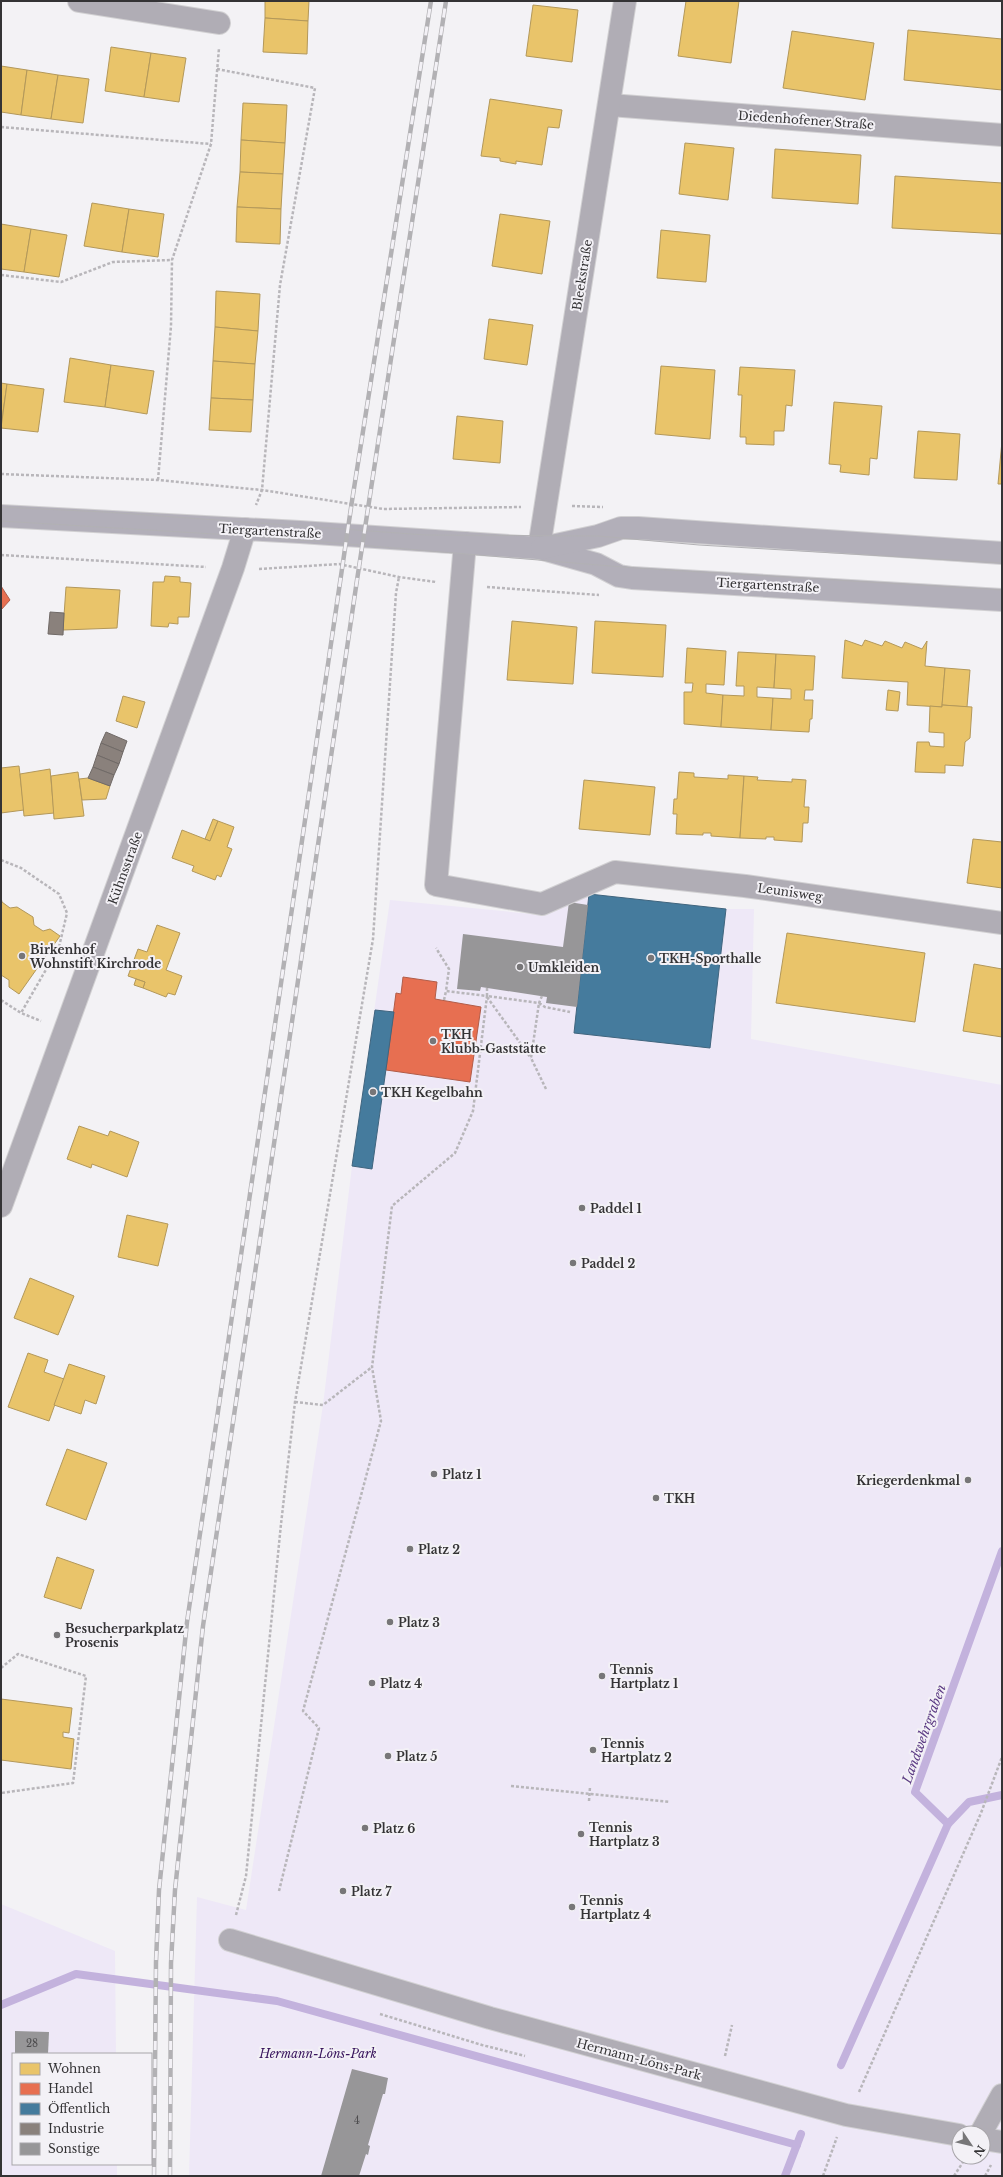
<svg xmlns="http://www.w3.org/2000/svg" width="1003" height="2177" font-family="'Libre Baskerville',serif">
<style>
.green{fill:#eee8f7;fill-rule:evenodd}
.homes{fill:#e9c46a;stroke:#b3985a}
.shops{fill:#e76f51;stroke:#b15d49}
.public{fill:#457b9d;stroke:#40657e}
.industry{fill:#8a817c;stroke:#706a67}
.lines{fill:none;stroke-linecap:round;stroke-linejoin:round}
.stream{stroke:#c3b2dd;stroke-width:8}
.building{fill:#979698}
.minor-casing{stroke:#d1d0d2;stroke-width:24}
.major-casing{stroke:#d1d0d2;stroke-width:24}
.path{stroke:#b8b6ba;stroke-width:2.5;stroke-dasharray:3 2;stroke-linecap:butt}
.minor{stroke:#b0adb5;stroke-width:22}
.major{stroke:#b2afb9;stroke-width:22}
.tram{stroke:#b2b1b4;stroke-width:1}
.rail-casing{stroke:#b2b1b4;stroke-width:4.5}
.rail{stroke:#f3f1f6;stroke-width:3;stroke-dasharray:9;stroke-linecap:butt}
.poi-dot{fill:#777678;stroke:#f3f1f6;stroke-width:1.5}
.labels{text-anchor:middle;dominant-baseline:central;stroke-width:4;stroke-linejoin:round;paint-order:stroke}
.number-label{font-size:10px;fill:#4d4c4e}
.street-label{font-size:12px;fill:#343335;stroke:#f3f1f6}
.poi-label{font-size:12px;font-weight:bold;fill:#343335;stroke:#f3f1f6;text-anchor:start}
.park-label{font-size:12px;font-style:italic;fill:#39155d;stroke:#f3f1f6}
.water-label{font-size:13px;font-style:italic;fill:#5c3b84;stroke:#f3f1f6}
</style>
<rect width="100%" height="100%" fill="#f3f2f5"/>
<!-- green -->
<g class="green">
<path d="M571 894H589L726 909H754L751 1039 1002 1085V2176H189L197 1897 246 1910 323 1405 352 1166 390 900 542 915ZM959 2133H983V2157H959Z"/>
<polygon points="1,1904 115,1951 116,2054 13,2054 13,2164 117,2164 117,2176 1,2176"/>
</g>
<!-- homes -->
<g class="homes">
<polygon points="265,1 309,1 308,21 265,18"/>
<polygon points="686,1 739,1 731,63 678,56"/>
<polygon points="533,5 578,10 572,62 526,56"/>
<polygon points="265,18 308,21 307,54 263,52"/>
<polygon points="908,30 1002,39 1002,90 904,80"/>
<polygon points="792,31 874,43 865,100 783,88"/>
<polygon points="111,47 151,53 144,97 105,91"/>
<polygon points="151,53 186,58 179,102 144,97"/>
<polygon points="1,66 27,70 21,115 1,112"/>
<polygon points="27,70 58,75 51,119 21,115"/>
<polygon points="58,75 89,79 83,123 51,119"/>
<polygon points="490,99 562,110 559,128 548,127 542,165 516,161 516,164 500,161 500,158 481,156"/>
<polygon points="243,103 287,105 285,143 241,140"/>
<polygon points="241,140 285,143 283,174 240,172"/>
<polygon points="685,143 734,148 728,200 679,194"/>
<polygon points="775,149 861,155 858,204 772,198"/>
<polygon points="240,172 283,174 281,209 237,207"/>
<polygon points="895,176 1002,183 1002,234 892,228"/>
<polygon points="92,203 129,209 122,252 84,246"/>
<polygon points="237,207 281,209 280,244 236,242"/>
<polygon points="129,209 164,214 158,257 122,252"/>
<polygon points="500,214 550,221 542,274 492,266"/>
<polygon points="1,224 31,229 24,272 1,269"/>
<polygon points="31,229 67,235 59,277 24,272"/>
<polygon points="661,230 710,235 706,282 657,278"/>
<polygon points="216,291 260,294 258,331 215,327"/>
<polygon points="489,319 533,325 527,365 484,359"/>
<polygon points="215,327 258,331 255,364 213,361"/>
<polygon points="70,358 111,365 105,407 64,402"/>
<polygon points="213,361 255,364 253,400 211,398"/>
<polygon points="111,365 154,371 147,414 105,407"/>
<polygon points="661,366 715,370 710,439 655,434"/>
<polygon points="740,367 795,370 792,406 786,405 784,431 774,431 774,445 746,444 746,437 740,437 742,395 738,395"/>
<polygon points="1,383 7,384 1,426"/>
<polygon points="7,384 44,389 38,432 1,428"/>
<polygon points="211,398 253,400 251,432 209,430"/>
<polygon points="834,402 882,406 877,459 870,458 869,475 840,472 841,465 829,464"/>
<polygon points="457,416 503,421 500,463 453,459"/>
<polygon points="918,431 960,434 957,480 914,478"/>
<polygon points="1002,441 1002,484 998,484"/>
<polygon points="165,576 180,577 180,582 191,583 189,617 178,617 178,624 169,623 168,627 151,626 153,582 164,582"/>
<polygon points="66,587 120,590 117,628 63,630"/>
<polygon points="512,621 577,627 573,684 507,680"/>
<polygon points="595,621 666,625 663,677 592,673"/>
<polygon points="845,640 862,646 865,640 882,646 885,641 902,648 905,642 922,649 927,641 925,666 945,668 942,707 907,705 908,682 842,678"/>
<polygon points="687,648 726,651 724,685 706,684 706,693 723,695 721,727 684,724 684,692 692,692 693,683 685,683"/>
<polygon points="738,652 776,654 774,688 757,687 757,697 773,698 771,730 721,727 723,695 744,696 744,686 736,686"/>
<polygon points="776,654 815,656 813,690 805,690 804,700 813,700 812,719 810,719 809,732 771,730 773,698 791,699 791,689 774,688"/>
<polygon points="945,668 970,670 967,707 942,705"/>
<polygon points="888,690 900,692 898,711 886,710"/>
<polygon points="123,696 145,702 137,728 116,721"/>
<polygon points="942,705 972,707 970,738 965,742 963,766 945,765 945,773 915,772 917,742 929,742 930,746 944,747 944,733 929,732 930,706 942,707"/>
<polygon points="19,766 24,810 1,813 1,768"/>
<polygon points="50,769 54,813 24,816 20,774"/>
<polygon points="78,772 84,816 54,819 51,776"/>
<polygon points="679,772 694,773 694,777 728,779 728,775 744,776 740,838 711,836 711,833 703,833 703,835 676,834 677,814 673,814 674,799 677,799"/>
<polygon points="744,776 758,777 757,780 792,782 792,779 806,780 804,807 809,807 808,823 803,823 802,842 774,840 774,837 766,837 766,839 740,838"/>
<polygon points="88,778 110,786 106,799 82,800 79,779"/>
<polygon points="584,780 655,787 650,835 579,829"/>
<polygon points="213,819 218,821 210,841 205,839"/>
<polygon points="218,821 234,827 227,847 232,849 221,877 217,875 215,880 192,871 194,866 172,858 182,830 210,841"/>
<polygon points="973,839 1002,842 1002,888 967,883"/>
<polygon points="1,897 2,902 10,908 17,907 33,917 34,925 43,931 50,929 60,936 19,994 9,987 9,980 1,975"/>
<polygon points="157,925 180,933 166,970 182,976 175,995 168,993 166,997 143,988 145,982 128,976 138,949 147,952"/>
<polygon points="787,933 925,953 915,1022 776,1003"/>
<polygon points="974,964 1002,969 1002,1037 963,1031"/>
<polygon points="136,979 145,982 143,988 134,985"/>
<polygon points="79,1126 108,1136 110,1131 139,1142 127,1177 92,1164 91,1168 67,1159"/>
<polygon points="127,1215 168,1224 158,1266 118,1257"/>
<polygon points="30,1278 74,1296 58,1335 14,1318"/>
<polygon points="28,1353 48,1360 44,1372 64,1379 49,1421 8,1407"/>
<polygon points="69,1364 105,1376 96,1404 85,1400 81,1414 54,1405"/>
<polygon points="67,1449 107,1463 86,1520 46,1505"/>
<polygon points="57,1557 94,1570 81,1609 44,1597"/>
<polygon points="1,1699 72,1708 69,1733 63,1732 63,1737 74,1739 71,1769 1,1760"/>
</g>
<!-- shops -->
<g class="shops">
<polygon points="1,586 10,600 1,610"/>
<polygon points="403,977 437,982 435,999 481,1007 470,1082 386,1070 396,993 401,994"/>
</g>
<!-- public -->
<g class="public">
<polygon points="589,894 726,909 710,1048 574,1033"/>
<polygon points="375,1010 394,1012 372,1169 352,1166"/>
</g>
<!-- industry -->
<g class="industry">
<polygon points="50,612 64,613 63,635 48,634"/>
<polygon points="106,732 127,741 123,752 101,743"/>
<polygon points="101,743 123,752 119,764 97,755"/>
<polygon points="97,755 119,764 114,775 93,767"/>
<polygon points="93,767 114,775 110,786 88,778"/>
</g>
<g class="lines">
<!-- stream -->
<g class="stream">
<polyline points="948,1824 969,1802 1002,1795"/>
<polyline points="1,2005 76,1974 277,2001 797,2145"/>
<polyline points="841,2065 948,1824 915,1792 1002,1551"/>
<polyline points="785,2176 801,2134"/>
</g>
</g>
<!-- building -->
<g class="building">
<polygon points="569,902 588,905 577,1007 546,1003 547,997 481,987 480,991 457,989 463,934 563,947"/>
<polygon points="15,2031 49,2032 48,2054 15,2054"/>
<polygon points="352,2069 388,2078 385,2094 383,2094 368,2145 370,2146 368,2155 366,2154 359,2176 321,2176"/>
</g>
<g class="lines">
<!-- minor casing -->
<g class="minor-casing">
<g id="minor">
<polyline points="79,1 219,23"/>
<polyline points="610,105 1002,135"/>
<polyline points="465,543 436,885 542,904 615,872 745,886 1002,923"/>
<polyline points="539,548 625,1"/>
<polyline points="1,1206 233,568 245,529"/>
<polyline points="230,1940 490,2018 846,2115 959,2135"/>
<polyline points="981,2133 1002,2095"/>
<polyline points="983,2139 1002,2142"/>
</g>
</g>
<!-- major casing -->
<g class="major-casing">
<g id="major">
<polyline points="1,516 300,532 539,548 596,564 619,576 632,578 1002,600"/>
<polyline points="542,548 598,536 621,528 638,528 1002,553"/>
</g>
</g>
<!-- path -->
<g class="path">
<polyline points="217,69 315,88 280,285 262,490 256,505"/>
<polyline points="1,127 211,144"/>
<polyline points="1,275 61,282 113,262 172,260"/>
<polyline points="1,474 158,480 262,490 383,509 521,507"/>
<polyline points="158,480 171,326 172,260 211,144 219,48"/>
<polyline points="572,506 603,507"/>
<polyline points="1,555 206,567"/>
<polyline points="259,569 339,564 399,577 436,582"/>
<polyline points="487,587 599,595"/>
<polyline points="1,860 21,868 59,894 67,913 59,947 21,1013"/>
<polyline points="487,988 487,996 539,1003 542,996"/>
<polyline points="487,997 531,1058"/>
<polyline points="1,1000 21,1013 41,1021"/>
<polyline points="444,1000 446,991"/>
<polyline points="546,1089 531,1058 539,1003 545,1007 570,1012"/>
<polyline points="295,1402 323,1405 372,1367"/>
<polyline points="1,1668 18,1654 86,1676 73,1783 1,1793"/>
<polyline points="511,1786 670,1802"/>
<polyline points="589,1801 590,1787"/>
<polyline points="279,1891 319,1728 303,1711 381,1421 372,1367 392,1206 455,1153 473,1111 487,996 446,991 449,969 436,948"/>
<polyline points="236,1915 246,1876 281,1524 295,1402 373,939 396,593 399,577"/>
<polyline points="380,2014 482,2045 525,2056"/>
<polyline points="725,2056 732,2025"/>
<polyline points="859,2092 981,1813 1002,1757"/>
<polyline points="823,2176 837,2137"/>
<polyline points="954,2176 965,2159"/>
<polyline points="985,2176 991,2165"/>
</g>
<!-- minor -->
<use href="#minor" class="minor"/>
<!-- major -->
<use href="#major" class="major"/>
<!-- tram -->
<g class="tram">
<polyline points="1,507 105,512 426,535 598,536 699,545 1002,563"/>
<polyline points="1,521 263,537 634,568 1002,590"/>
</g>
<!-- rail casing -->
<g class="rail-casing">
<g id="rail">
<polyline points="154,2176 156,1962 159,1890 187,1622 352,501 431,1"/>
<polyline points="170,2176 171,1963 175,1890 203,1626 357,580 446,1"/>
</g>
</g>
<!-- rail -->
<use href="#rail" class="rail"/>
</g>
<!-- markers -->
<g class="poi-dot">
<circle cx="22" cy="956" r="4"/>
<circle cx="651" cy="958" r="4"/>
<circle cx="520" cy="967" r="4"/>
<circle cx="433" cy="1041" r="4"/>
<circle cx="373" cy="1092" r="4"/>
<circle cx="582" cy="1208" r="4"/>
<circle cx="573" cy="1263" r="4"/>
<circle cx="434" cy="1474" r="4"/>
<circle cx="968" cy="1480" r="4"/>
<circle cx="656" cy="1498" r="4"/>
<circle cx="410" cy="1549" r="4"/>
<circle cx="390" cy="1622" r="4"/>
<circle cx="57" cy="1635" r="4"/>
<circle cx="602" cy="1676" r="4"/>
<circle cx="372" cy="1683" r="4"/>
<circle cx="593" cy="1750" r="4"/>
<circle cx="388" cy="1756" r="4"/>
<circle cx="365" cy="1828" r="4"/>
<circle cx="581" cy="1834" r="4"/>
<circle cx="343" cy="1891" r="4"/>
<circle cx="572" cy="1907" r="4"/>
</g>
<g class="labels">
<!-- number labels -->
<g class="number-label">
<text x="32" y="2043">28</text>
<text x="357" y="2120">4</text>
</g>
<!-- street labels -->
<g class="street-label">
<text transform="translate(806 120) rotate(4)">Diedenhofener Straße</text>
<text transform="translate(582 275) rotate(-81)">Bleekstraße</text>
<text transform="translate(270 531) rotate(3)">Tiergartenstraße</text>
<text transform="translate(768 585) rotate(3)">Tiergartenstraße</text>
<text transform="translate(125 868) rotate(-70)">Kühnsstraße</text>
<text transform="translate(790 892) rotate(8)">Leunisweg</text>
<text transform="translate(639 2059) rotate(15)">Hermann-Löns-Park</text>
</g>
<!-- poi labels -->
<g class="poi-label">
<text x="30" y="949">Birkenhof<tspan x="30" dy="14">Wohnstift Kirchrode</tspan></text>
<text x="659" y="958">TKH-Sporthalle</text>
<text x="528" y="967">Umkleiden</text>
<text x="441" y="1034">TKH<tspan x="441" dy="14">Klubb-Gaststätte</tspan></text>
<text x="381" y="1092">TKH Kegelbahn</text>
<text x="590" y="1208">Paddel 1</text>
<text x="581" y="1263">Paddel 2</text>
<text x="442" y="1474">Platz 1</text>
<text x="960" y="1480" text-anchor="end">Kriegerdenkmal</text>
<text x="664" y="1498">TKH</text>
<text x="418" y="1549">Platz 2</text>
<text x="398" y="1622">Platz 3</text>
<text x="65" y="1628">Besucherparkplatz<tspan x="65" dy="14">Prosenis</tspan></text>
<text x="610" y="1669">Tennis<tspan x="610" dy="14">Hartplatz 1</tspan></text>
<text x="380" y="1683">Platz 4</text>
<text x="601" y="1743">Tennis<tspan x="601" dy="14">Hartplatz 2</tspan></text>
<text x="396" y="1756">Platz 5</text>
<text x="589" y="1827">Tennis<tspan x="589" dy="14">Hartplatz 3</tspan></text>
<text x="373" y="1828">Platz 6</text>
<text x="351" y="1891">Platz 7</text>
<text x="580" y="1900">Tennis<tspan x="580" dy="14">Hartplatz 4</tspan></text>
</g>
<!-- park labels -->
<g class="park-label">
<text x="318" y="2053">Hermann-Löns-Park</text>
</g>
<!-- water labels -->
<g class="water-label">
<text transform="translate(924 1734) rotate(-70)">Landwehrgraben</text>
</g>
</g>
<!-- border -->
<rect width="1003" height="2177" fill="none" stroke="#343335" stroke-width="4"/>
<!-- legend -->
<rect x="12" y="2053" width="140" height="112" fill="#f3f1f6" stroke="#a7a5a9"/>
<rect x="20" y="2063" width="20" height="12" fill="#e9c46a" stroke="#a7a5a9"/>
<text x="48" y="2073" font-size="12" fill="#343335">Wohnen</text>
<rect x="20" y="2083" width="20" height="12" fill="#e76f51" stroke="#a7a5a9"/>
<text x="48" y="2093" font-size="12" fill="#343335">Handel</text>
<rect x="20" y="2103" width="20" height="12" fill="#457b9d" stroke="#a7a5a9"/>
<text x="48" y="2113" font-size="12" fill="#343335">Öffentlich</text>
<rect x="20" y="2123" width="20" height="12" fill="#8a817c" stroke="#a7a5a9"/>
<text x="48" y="2133" font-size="12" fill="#343335">Industrie</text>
<rect x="20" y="2143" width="20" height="12" fill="#979698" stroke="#a7a5a9"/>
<text x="48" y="2153" font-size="12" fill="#343335">Sonstige</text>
<!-- north arrow -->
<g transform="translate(971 2145) rotate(125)"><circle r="19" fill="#f3f1f6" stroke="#a7a5a9"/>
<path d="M0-3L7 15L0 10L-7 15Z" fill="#777678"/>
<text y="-6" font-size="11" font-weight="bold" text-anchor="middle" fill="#343335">N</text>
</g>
</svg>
